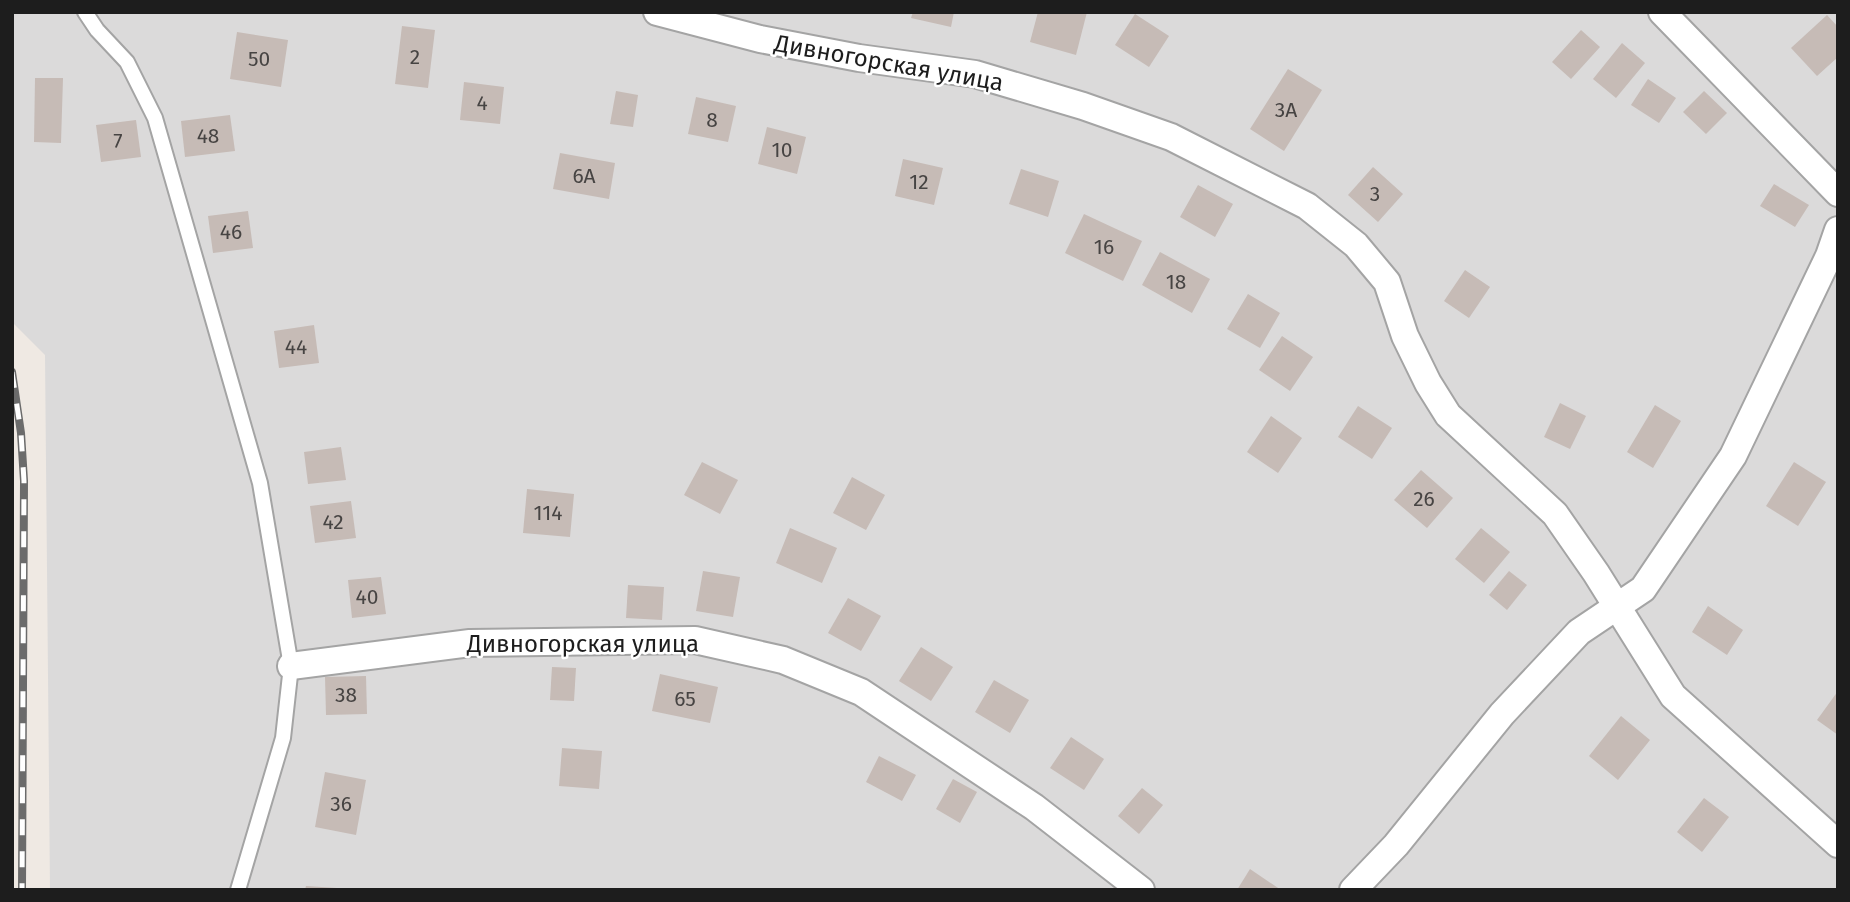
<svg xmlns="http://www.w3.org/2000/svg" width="1850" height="902" font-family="'Fira Sans',sans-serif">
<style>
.residential{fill:#dbdada}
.building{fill:#c6bbb6}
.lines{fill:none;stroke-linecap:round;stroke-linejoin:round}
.lane-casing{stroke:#a4a4a4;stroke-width:18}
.street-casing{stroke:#a4a4a4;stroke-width:30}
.lane{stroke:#fff;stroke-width:14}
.street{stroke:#fff;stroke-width:26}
.rail-casing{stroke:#6b6b6b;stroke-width:8}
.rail{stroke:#fff;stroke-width:5;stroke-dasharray:16;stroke-linecap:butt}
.labels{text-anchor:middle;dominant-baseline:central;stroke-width:5;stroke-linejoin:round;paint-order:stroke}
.number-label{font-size:21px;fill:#474443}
.street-label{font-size:24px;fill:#1d1d1d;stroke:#fff}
</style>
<rect width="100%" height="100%" fill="#efe9e3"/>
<!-- residential -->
<polygon class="residential" points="12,12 1838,12 1838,890 50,890 45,355 12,322"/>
<!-- building -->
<g class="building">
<polygon points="913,12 954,12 951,27 911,18"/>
<polygon points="1038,12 1087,12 1076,55 1030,42"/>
<polygon points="1135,14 1169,36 1149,67 1115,45"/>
<polygon points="1827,15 1838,27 1838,57 1817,76 1791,48"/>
<polygon points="402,26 435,30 428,88 395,84"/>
<polygon points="1581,30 1600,47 1571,79 1552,62"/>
<polygon points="237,32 288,40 281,87 230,79"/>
<polygon points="1622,43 1645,63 1616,98 1593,79"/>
<polygon points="1288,69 1322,90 1284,151 1250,129"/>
<polygon points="35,78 63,78 61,143 34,142"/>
<polygon points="1648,79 1676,98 1659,123 1631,105"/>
<polygon points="464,82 504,87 500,124 460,120"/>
<polygon points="616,91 638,95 633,127 610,124"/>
<polygon points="1704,91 1727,113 1706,134 1683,112"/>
<polygon points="696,97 736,106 728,142 688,134"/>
<polygon points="230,115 235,151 185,157 181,121"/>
<polygon points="136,120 141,157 101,162 96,125"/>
<polygon points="767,127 806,137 797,174 758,164"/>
<polygon points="560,153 615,163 609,199 553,189"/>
<polygon points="903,159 943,168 934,205 895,196"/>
<polygon points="1373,167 1403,194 1378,222 1348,195"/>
<polygon points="1021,169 1059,181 1048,217 1009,204"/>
<polygon points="1774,184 1809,205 1795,227 1760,206"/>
<polygon points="1198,185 1233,204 1215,237 1180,217"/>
<polygon points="248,211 253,248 213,253 208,216"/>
<polygon points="1084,214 1142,241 1123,281 1065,253"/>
<polygon points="1160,252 1210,279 1192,313 1142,285"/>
<polygon points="1465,270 1490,287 1469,318 1444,301"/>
<polygon points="1248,294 1280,313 1260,348 1227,329"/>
<polygon points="314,325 319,363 279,368 274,331"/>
<polygon points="1282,336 1313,357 1290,391 1259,370"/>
<polygon points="1560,403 1586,416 1570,449 1544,437"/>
<polygon points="1655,405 1681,421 1653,468 1627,452"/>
<polygon points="1358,406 1392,428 1372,459 1338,437"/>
<polygon points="1271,416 1302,438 1278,473 1247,452"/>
<polygon points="341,447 346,480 308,484 304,452"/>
<polygon points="702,462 738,480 720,514 684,495"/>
<polygon points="1794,462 1826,482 1798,526 1766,506"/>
<polygon points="1421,470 1453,498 1427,528 1394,500"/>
<polygon points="852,477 885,495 866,530 833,513"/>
<polygon points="527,489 574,494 570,537 523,533"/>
<polygon points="351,501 356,538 315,543 310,506"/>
<polygon points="790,528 837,548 822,583 776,563"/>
<polygon points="1481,528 1510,552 1484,583 1455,559"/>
<polygon points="703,571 740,577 733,617 696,611"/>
<polygon points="1509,571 1527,585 1507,610 1489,595"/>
<polygon points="381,577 386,614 352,618 348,580"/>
<polygon points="628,585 664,587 662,620 626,618"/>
<polygon points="848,598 881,616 861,651 828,633"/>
<polygon points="1708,606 1743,630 1727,655 1692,632"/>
<polygon points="921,647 953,667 931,701 899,681"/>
<polygon points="552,667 576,668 574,701 550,700"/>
<polygon points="660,674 718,687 710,723 652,711"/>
<polygon points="366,676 367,714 326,715 325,677"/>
<polygon points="994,680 1029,700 1010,733 975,712"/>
<polygon points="1838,691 1838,735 1817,720"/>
<polygon points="1621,716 1650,740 1618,780 1589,756"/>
<polygon points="1071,737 1104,759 1084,790 1050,768"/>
<polygon points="562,748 602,751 599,789 559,786"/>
<polygon points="879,756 916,775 902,801 866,782"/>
<polygon points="325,772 366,780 356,835 315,827"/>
<polygon points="953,779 977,792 960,823 936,809"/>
<polygon points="1142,788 1163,805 1139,834 1118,816"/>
<polygon points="1704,798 1729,817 1702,852 1677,832"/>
<polygon points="1250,869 1281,890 1237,890"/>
<polygon points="306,886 337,888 337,890 305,890"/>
</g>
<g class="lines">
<!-- lane casing -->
<g class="lane-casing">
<polyline id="lane" points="85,12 97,30 127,62 155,118 260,483 291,666 283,738 238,890"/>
</g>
<!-- street casing -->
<g class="street-casing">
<g id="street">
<polyline points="657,12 760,39 859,58 975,74 1083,106 1171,137 1307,206 1356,245 1387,282 1405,336 1428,383 1448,415 1555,514 1596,573 1673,696 1838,844"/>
<polyline points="1662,12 1838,193"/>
<polyline points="291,666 470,643 695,640 783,660 861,692 1034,807 1141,890"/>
<polyline points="1353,890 1396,845 1502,714 1579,632 1643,589 1733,456 1829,256 1838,230"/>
</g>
</g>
<!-- lane -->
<use href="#lane" class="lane"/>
<!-- street -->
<use href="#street" class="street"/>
<!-- rail casing -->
<g class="rail-casing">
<polyline id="rail" points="12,372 21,433 24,481 22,890"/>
</g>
<!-- rail -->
<use href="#rail" class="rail"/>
</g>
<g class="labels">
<!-- number labels -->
<g class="number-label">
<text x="415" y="57">2</text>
<text x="259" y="59">50</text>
<text x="482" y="103">4</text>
<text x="1286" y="110">3А</text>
<text x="712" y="120">8</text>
<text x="208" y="136">48</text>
<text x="118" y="141">7</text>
<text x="782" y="150">10</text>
<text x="584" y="176">6А</text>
<text x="919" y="182">12</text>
<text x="1375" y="194">3</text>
<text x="231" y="232">46</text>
<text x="1104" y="247">16</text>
<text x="1176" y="282">18</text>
<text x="296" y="347">44</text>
<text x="1424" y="499">26</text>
<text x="548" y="513">114</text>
<text x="333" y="522">42</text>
<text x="367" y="597">40</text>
<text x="346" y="695">38</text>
<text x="685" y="699">65</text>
<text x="341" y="804">36</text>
</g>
<!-- street labels -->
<g class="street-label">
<text transform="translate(889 63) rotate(10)">Дивногорская улица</text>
<text x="583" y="644">Дивногорская улица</text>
</g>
</g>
<!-- border -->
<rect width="1850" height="902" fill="none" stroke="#1d1d1d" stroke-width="28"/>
</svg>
